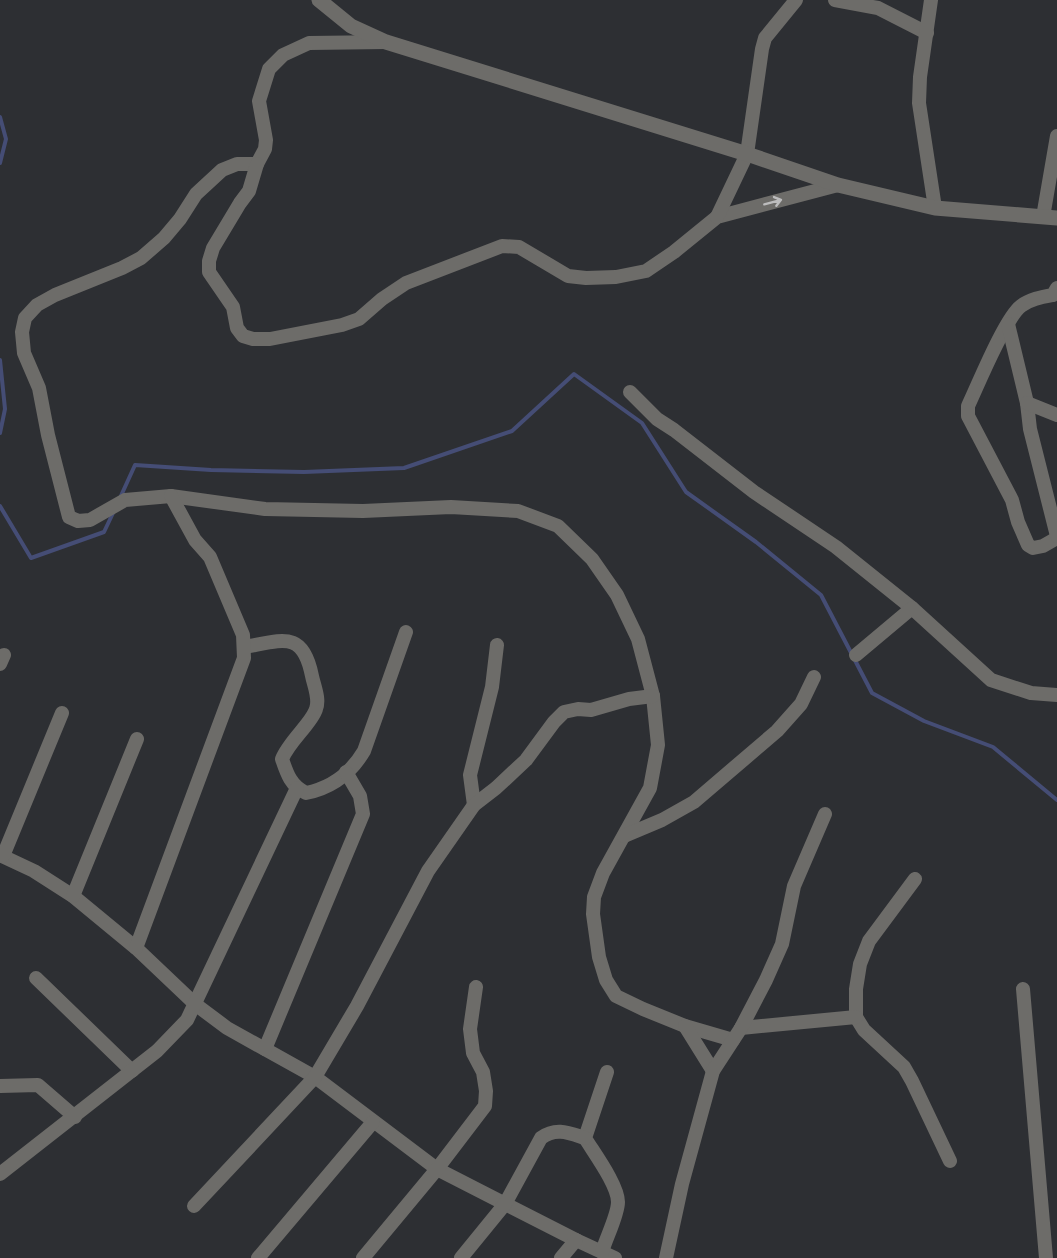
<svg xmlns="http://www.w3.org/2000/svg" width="1057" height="1258" font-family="Overpass,sans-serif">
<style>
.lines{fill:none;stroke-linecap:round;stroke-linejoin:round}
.stream{stroke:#454d75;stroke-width:4}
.minor{stroke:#6d6c69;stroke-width:14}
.tertiary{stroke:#6d6c69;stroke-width:15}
.oneway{stroke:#bcbcbd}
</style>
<rect width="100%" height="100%" fill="#2d2f33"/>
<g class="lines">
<!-- stream -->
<g class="stream">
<polyline points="0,117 6,139 0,163"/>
<polyline points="0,360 5,409 0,433"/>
<polyline points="120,498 135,465 211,470 304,472 404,468 512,431 574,374 642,423 686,492 756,542 821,595 872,693 924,721 993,747 1057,800"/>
<polyline points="0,506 31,558 104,532 113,513"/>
</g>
<!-- minor -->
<g class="minor">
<polyline points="835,0 878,8 927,33"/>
<polyline points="931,0 920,77 919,103 935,208"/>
<polyline points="386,42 309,43 283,55 269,69 259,101 266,140 265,149 257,164 237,164 222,170 196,194 180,219 164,238 141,258 122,268 55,295 37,305 25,318 22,332 24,353 39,388 48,435 69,517 78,521 90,520 125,500 171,496 265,509 363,511 451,507 518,511 558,526 592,559 617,595 638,639 653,696 658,745 650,788 603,873 594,897 593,914 599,957 606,980 616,996 643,1009 685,1026 733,1040"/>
<polyline points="257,164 249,191 240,203 213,248 209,261 209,272 233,307 237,328 243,336 253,339 270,339 342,325 359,319 382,299 406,283 502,246 519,247 568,276 586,278 616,277 646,271 674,252 717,217 838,185"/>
<polyline points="717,217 747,154 762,49 765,38 796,0"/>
<polyline points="1043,217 1057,136"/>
<path d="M1057 288 1053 295C1042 297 1030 299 1021 306 1005 318 978 385 968 406V416L1012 500 1018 522 1028 545 1033 548 1043 546 1057 538"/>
<polyline points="1008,324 1027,403 1030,429 1057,536"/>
<polyline points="630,392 657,419 674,430 754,492 836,547 912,608"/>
<polyline points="1027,403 1057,415"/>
<path d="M245 647C283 640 303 630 312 676 314 686 320 699 316 709 312 723 289 741 282 759 287 774 291 786 306 793 331 788 351 773 364 751L406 632"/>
<polyline points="856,655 912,608 991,680 1031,693 1057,695"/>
<polyline points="0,664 4,655"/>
<polyline points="474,805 470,775 492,687 497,645"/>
<polyline points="624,836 662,820 694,802 777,731 801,704 814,677"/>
<polyline points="0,855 34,871 73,896 136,948 195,1004 227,1028 315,1077 437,1169 576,1240 615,1258"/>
<polyline points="3,856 62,713"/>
<polyline points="915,879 869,941 860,964 856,989 856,1017 864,1030 904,1067 912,1081 950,1161"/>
<polyline points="73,896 137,739"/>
<polyline points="136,948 244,658 243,635 210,557 195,540 171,496"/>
<polyline points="36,978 132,1071"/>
<polyline points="1023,989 1046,1258"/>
<polyline points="685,1026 713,1071"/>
<polyline points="741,1028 856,1017"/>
<polyline points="265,1049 363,814 360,796 346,772"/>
<polyline points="0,1086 38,1085 75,1117"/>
<polyline points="0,1174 157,1051 187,1020 297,788"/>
<polyline points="194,1206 315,1077 357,1006 428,871 474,805 496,788 526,760 554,722 564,712 578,709 591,710 629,699 653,696"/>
<path d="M602 1252C606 1238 618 1215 618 1202 618 1185 594 1153 585 1138L607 1072"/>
<polyline points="258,1258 373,1122"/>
<polyline points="363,1258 437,1169 485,1106 486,1091 483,1072 473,1053 470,1029 476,987"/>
<path d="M461 1258 505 1204 541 1138C556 1127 569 1133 585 1138"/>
<polyline points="561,1258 576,1240"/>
<polyline points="666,1258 682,1184 713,1071 741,1028 766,980 782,944 794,886 825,814"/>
</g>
<!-- tertiary -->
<polyline class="tertiary" points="319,0 351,26 386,42 747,154 838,185 935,208 1057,218"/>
</g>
<!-- one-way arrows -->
<defs><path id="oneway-shaft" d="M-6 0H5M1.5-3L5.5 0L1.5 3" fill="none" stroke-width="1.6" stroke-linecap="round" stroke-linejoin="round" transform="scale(1.5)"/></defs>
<use class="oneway" href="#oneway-shaft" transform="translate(773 202) rotate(-15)"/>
</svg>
